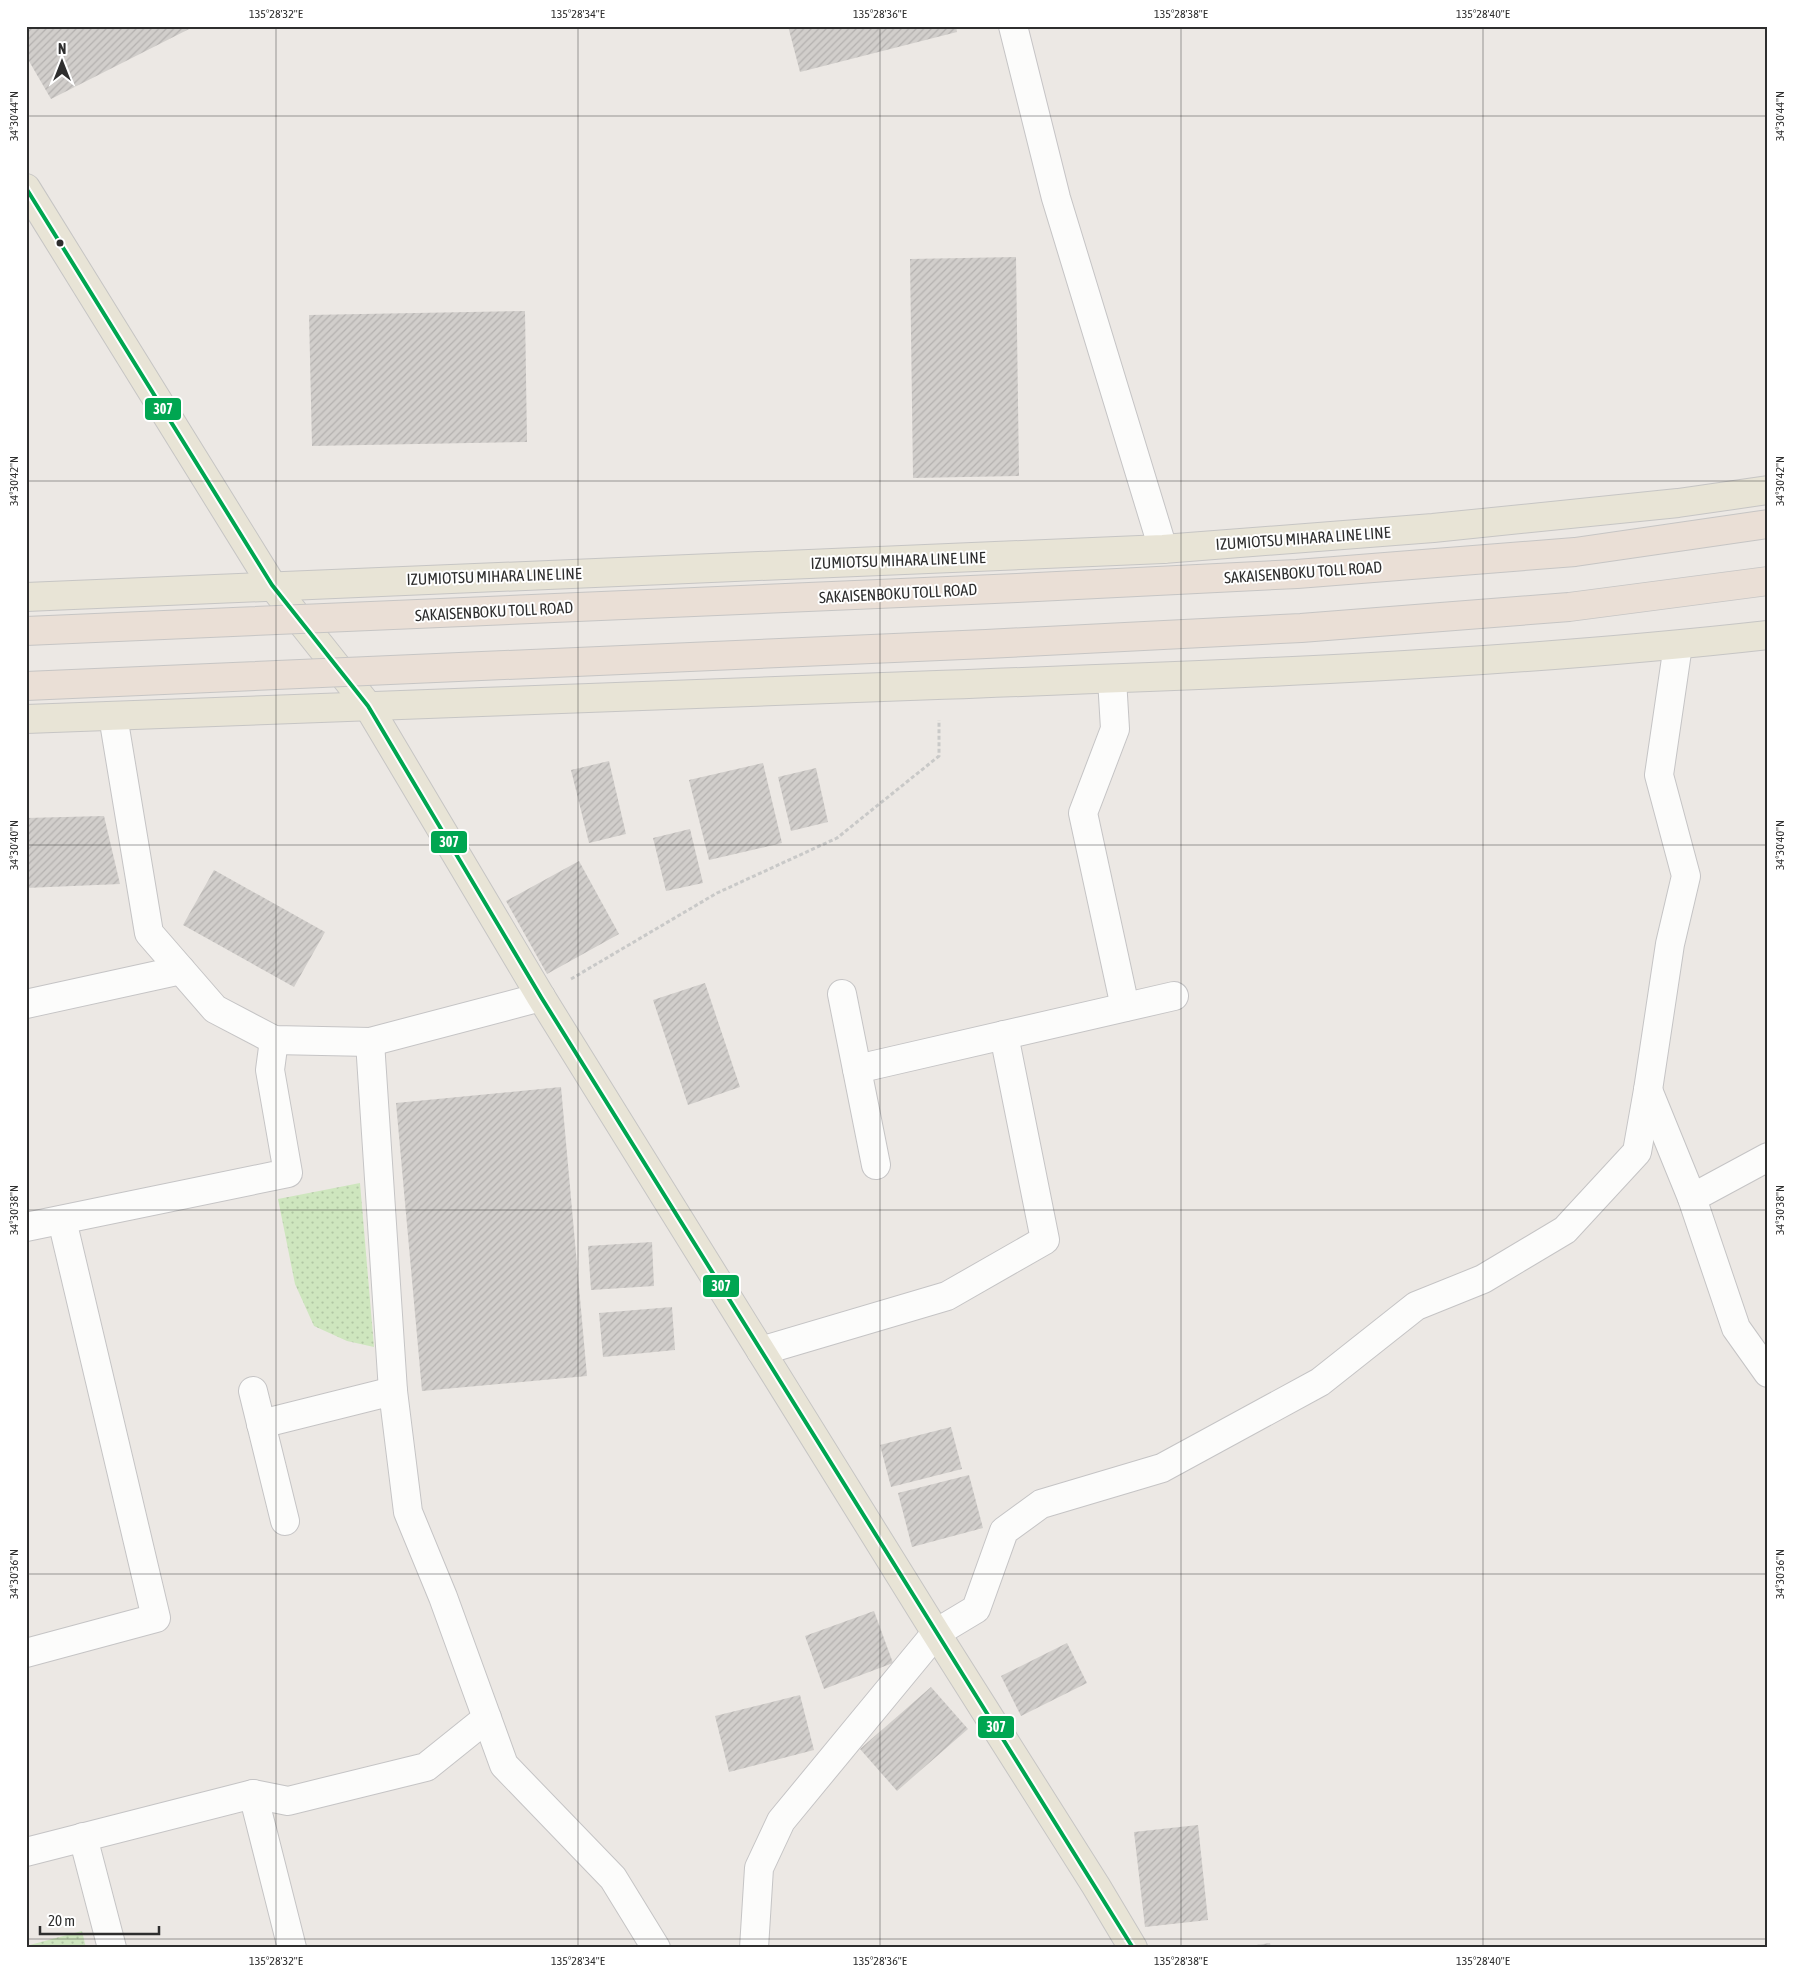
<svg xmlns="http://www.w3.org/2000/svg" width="1794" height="1974" font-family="'Asap Condensed',sans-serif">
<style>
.grass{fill:url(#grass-dots)}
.building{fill:url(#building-hatch)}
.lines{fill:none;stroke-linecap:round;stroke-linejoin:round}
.minor-casing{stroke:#c5c4c5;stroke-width:30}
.major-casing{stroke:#c6c5c4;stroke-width:30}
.path{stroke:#c9c9c8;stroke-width:3;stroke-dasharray:4 2.5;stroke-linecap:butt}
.minor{stroke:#fcfcfb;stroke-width:28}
.major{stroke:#e8e4d6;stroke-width:28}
.highway-bridge-casing{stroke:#c6c5c4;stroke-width:30;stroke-linecap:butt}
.highway-bridge{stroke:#eadfd6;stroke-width:28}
.bus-1-casing{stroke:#fff;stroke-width:8}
.bus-1{stroke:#00a651;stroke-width:4}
.ticks{fill:none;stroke:#2e2e2e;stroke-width:1;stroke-opacity:0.45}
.bus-dot{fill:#2e2e2e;stroke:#fff;stroke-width:2}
.labels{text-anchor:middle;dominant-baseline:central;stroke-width:4;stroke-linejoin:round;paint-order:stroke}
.street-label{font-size:16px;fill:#2e2e2e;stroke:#fff}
.line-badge{stroke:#fff;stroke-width:2}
.badge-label{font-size:14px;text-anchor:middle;font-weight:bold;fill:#fff}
.neatline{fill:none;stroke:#2e2e2e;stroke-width:2}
.ticks-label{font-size:12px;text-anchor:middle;fill:#2e2e2e}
</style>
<defs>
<pattern id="grass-dots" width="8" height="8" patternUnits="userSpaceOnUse" patternTransform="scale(1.25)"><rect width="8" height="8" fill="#cee6be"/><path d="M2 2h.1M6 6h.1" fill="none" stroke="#b1c6a4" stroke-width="1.8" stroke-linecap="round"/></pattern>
<pattern id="building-hatch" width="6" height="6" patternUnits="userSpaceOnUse" patternTransform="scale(1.25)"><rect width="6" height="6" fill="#d1cecb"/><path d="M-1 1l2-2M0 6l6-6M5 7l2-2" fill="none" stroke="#b4b1af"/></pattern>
</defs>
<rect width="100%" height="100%" fill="#ece8e4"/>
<!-- grass -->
<g class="grass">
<polygon points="360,1183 374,1347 347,1341 314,1326 295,1284 278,1199"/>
<polygon points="82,1931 86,1948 26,1948 26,1946"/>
</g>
<!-- building -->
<g class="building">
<polygon points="26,26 195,26 51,99 26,56"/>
<polygon points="788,26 956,26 957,32 800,72"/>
<polygon points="1016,257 1019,476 913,478 910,259"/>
<polygon points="525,311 527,442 312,446 309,315"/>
<polygon points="609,761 626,834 589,843 571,770"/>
<polygon points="763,763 782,843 709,860 689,780"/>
<polygon points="816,768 828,822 791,831 778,777"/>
<polygon points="104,816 120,884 26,888 26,818"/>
<polygon points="690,829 703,883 666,891 653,838"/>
<polygon points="579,861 619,934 547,974 506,901"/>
<polygon points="214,870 325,932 294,987 183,925"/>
<polygon points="705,983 740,1087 688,1105 653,1000"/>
<polygon points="561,1087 587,1376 422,1391 396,1103"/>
<polygon points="652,1242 654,1286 591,1290 588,1246"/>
<polygon points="672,1307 675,1350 603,1357 599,1313"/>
<polygon points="951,1427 962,1469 891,1487 880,1445"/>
<polygon points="969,1475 983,1528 912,1547 898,1493"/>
<polygon points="874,1611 893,1663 824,1689 805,1636"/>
<polygon points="1067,1643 1087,1683 1021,1716 1001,1676"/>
<polygon points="931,1687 968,1729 897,1791 860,1749"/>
<polygon points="800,1695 814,1750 729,1772 715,1716"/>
<polygon points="1198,1825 1208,1920 1145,1927 1134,1832"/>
<polygon points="1270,1943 1271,1948 1243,1948 1243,1947"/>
</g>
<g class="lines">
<!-- minor casing -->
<g class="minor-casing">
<g id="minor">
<polyline points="1013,26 1056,198 1163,549"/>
<polyline points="1112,679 1115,729 1083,813 1125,1007"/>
<polyline points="113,716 149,933 215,1009 274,1040 370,1042 541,997"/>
<polyline points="842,994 876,1165"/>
<polyline points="26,1004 181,970"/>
<polyline points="370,1042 393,1391 408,1512 443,1597 504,1765 613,1878 656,1948"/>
<polyline points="857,1069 1174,996"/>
<polyline points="1648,1090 1692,1198 1736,1328 1768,1373"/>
<polyline points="1692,1198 1768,1157"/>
<polyline points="26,1227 288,1173 270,1070 274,1040"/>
<polyline points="761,1351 947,1296 1045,1240 1004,1035"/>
<polyline points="253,1391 285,1521"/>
<polyline points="261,1424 393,1391"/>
<polyline points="26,1653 156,1618 62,1220"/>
<polyline points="253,1794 292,1948"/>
<polyline points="83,1837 112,1948"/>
<polyline points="26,1852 253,1794 288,1801 426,1767 487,1718"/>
<polyline points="754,1948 759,1868 781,1821 936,1633 976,1609 1004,1531 1041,1504 1162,1468 1320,1382 1416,1306 1483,1279 1565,1230 1637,1152 1648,1090 1670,944 1686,876 1659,775 1678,645"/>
</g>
</g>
<!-- major casing -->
<g class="major-casing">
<g id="major">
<polyline points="26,188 272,585 368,706 541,997 936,1633 1096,1886 1133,1948"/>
<polyline points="26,597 1163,549 1433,528 1678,503 1768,490"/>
<path d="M26 719C330 708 633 696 937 685 1214 675 1492 666 1768 635"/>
</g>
</g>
<!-- path -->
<polyline class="path" points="571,979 717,893 837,838 939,756 939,720"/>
<!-- minor -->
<use href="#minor" class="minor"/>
<!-- major -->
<use href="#major" class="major"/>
<!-- highway-bridge casing -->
<g class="highway-bridge-casing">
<g id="highway-bridge">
<polyline points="26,631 1017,588 1297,574 1575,552 1768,524"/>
<polyline points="26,686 986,644 1301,628 1569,607 1768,581"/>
</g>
</g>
<!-- highway-bridge -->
<use href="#highway-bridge" class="highway-bridge"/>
<!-- bus-1 casing -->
<g class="bus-1-casing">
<polyline id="bus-1" points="26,188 272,585 368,706 541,997 1133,1948"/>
</g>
<!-- bus-1 -->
<use href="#bus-1" class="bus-1"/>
</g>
<!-- ticks -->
<path class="ticks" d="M276 26V1948M578 26V1948M880 26V1948M1181 26V1948M1483 26V1948M26 116H1768M26 481H1768M26 845H1768M26 1210H1768M26 1574H1768M26 1939H1768"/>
<!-- markers -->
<circle class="bus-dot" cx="60" cy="243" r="4.5"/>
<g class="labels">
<!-- street labels -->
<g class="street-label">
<text transform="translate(1303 538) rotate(-4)">IZUMIOTSU MIHARA LINE LINE</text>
<text transform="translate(898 560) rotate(-2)">IZUMIOTSU MIHARA LINE LINE</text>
<text transform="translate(1303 572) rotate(-4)">SAKAISENBOKU TOLL ROAD</text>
<text transform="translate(494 576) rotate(-2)">IZUMIOTSU MIHARA LINE LINE</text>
<text transform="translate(898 593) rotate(-3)">SAKAISENBOKU TOLL ROAD</text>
<text transform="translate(494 611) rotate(-3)">SAKAISENBOKU TOLL ROAD</text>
</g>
</g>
<g class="line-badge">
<rect x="144" y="397" width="38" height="24" rx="5" fill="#00a651"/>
<rect x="430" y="830" width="38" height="24" rx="5" fill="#00a651"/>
<rect x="702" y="1274" width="38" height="24" rx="5" fill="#00a651"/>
<rect x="977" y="1715" width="38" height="24" rx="5" fill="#00a651"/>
</g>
<g class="badge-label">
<text x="163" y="414">307</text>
<text x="449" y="847">307</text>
<text x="721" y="1291">307</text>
<text x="996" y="1732">307</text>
</g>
<!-- border -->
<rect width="1794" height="1974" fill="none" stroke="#ffffff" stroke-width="55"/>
<!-- north arrow -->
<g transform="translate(62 62)" stroke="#ffffff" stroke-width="4" paint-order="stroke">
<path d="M0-4L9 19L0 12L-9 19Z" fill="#2e2e2e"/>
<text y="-8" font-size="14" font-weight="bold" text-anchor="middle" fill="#2e2e2e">N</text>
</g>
<!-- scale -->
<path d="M40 1926v8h119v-8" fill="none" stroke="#2e2e2e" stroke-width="2.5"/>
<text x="48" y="1926" font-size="15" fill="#2e2e2e" stroke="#ffffff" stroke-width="4" paint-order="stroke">20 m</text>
<rect x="28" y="28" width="1738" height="1918" class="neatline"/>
<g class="ticks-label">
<text x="276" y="18">135°28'32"E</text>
<text x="578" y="18">135°28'34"E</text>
<text x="880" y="18">135°28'36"E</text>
<text x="1181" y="18">135°28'38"E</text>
<text x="1483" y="18">135°28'40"E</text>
<text transform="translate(14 116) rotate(-90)" y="4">34°30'44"N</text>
<text transform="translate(1780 116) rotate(-90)" y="4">34°30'44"N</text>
<text transform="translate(14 481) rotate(-90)" y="4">34°30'42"N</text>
<text transform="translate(1780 481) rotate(-90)" y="4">34°30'42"N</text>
<text transform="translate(14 845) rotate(-90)" y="4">34°30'40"N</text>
<text transform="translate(1780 845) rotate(-90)" y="4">34°30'40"N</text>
<text transform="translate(14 1210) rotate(-90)" y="4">34°30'38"N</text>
<text transform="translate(1780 1210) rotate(-90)" y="4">34°30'38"N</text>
<text transform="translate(14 1574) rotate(-90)" y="4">34°30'36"N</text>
<text transform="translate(1780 1574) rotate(-90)" y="4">34°30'36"N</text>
<text x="276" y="1965">135°28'32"E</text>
<text x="578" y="1965">135°28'34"E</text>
<text x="880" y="1965">135°28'36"E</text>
<text x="1181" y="1965">135°28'38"E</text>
<text x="1483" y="1965">135°28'40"E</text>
</g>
</svg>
